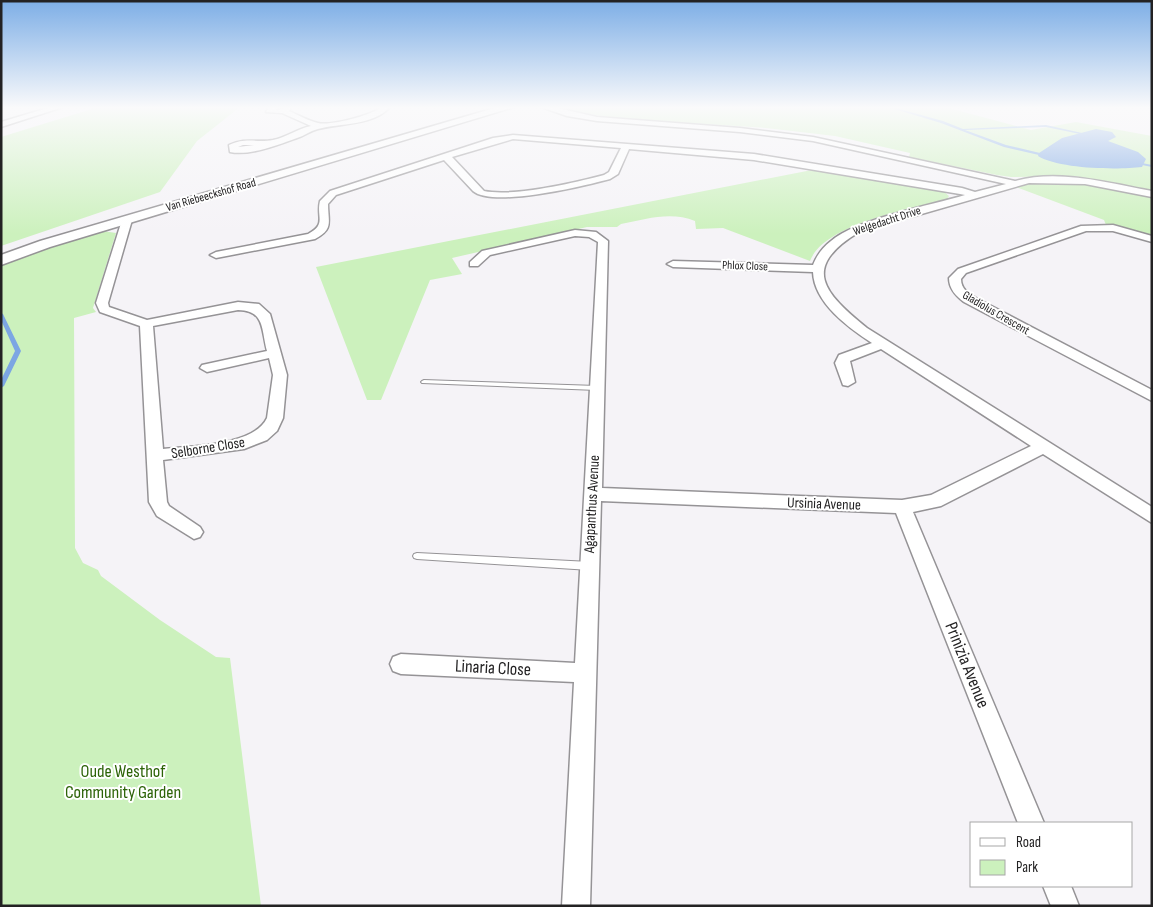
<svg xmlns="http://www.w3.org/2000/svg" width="1153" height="907" font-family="'Sofia Sans Condensed',sans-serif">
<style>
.green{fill:#ccf1bd}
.water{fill:#7ca6e3}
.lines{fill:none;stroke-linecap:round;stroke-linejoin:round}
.stream{fill:#7ca6e3;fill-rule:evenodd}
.lane-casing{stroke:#959396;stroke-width:2}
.street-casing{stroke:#959396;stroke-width:3}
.secondary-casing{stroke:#959396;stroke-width:3}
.lane{fill:#fff;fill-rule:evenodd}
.street{fill:#fff;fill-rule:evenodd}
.secondary{fill:#fff;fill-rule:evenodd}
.labels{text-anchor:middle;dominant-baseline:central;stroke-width:4;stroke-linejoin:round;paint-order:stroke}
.far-street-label{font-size:12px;fill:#232223;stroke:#fff}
.street-label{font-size:15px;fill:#232223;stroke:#fff}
.near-street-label{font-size:18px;fill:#232223;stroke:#fff}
.near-park-label{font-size:18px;fill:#2c6307;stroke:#fff}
</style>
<rect width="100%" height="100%" fill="#f5f3f7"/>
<!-- green -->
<g class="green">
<polygon points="98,107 240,107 197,141 160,192 1,246 1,137"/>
<polygon points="556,107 945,107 1031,130 1076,122 1152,136 1152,190 1074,176 1011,177 997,175 909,157 910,153 835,136 766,128 611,118"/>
<path d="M817 169 943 191 949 196 947 199C911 209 824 224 810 261L723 228 696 229 695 221C671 211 646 219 621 224L617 227H587L452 258 462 274 430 280 381 400H367L316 267Z"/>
<polygon points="1033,183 1075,183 1152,196 1152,236 1106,225 1104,220 1016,187"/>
<polygon points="103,231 116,233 93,308 96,312 74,318 75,548 83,563 98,570 101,576 160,620 216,657 230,658 261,906 1,906 1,263"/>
</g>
<!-- water -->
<path class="water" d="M1096 129 1112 132 1116 137 1108 141 1138 152 1146 159 1142 167C1117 170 1059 169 1038 156L1039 153 1062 138Z"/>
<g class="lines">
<!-- stream -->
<g class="stream">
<polygon points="888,107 892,107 943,121 963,129 1046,125 1082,133 1080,134 1046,127 965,130 1006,145 1040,153 1041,154 1039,155 1004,147 941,123"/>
<polygon points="1142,163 1152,165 1152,167 1142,165"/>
<polygon points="1,313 3,314 21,351 4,386 1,388 1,380 15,351 1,320"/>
</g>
<!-- lane casing -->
<g class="lane-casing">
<g id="lane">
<polygon points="424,380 597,386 600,388 597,390 422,383 421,382 422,381"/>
<polygon points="417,553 590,562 593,563 594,566 593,569 590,570 417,559 414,558 413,556 414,554"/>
</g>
</g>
<!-- street casing -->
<g class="street-casing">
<g id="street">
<polygon points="51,107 63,107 1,127 1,122"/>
<path d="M269 107H278L276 110 291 107 289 111C298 115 309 121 318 123 331 126 372 115 382 107H390C373 126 340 123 318 129 309 131 305 136 297 138 278 145 250 156 230 152L229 145C246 137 256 143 273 140 287 137 297 129 311 126L282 113 266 112ZM243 145H254L238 147Z"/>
<path d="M541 107H553L597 117 740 128 813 137 1015 181C1059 169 1108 183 1152 191V197L1085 184 1029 183 859 232C800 268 824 293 867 328L1152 507V523L1043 454 941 506 913 512 1044 823H1018L896 513 601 501 590 906H562L574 682 401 674 393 671 390 664 393 657 401 654 575 663 598 242 589 237 575 236 490 255 478 266H470V262L482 251 575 230 596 232 608 241 602 488 902 500 931 495 1031 446 881 349 850 361 855 382 848 386 843 385 835 363 839 355 872 343C849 328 814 303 813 272L673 267 667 264 673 261 813 265C817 255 822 248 831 241 854 220 932 205 965 195L960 194 754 160 629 149 618 174 610 179C584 186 493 208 473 191L444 160 336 195 328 204C328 222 334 229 315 239L216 258 210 255 216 252 308 234C327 224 316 217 320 201L330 191 493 138 513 135 754 154 962 188 975 192 1006 184 813 141 740 132 597 121 567 116ZM513 139 621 148 609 172 604 175C574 183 513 197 484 191L452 157Z"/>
<path d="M127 217 132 220 108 303 109 307 147 320 238 302 259 304 270 314 287 375 283 418 277 431 267 440 244 449 163 460 167 502 169 506 200 527 203 532 200 537 194 539 157 516 149 502 140 326 100 312 96 303 122 220ZM238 310C265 311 261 328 267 351L202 365 200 368 207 372 269 358 273 375 267 418C254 446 191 446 163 449L153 326Z"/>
<path d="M1113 225 1152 236V242L1113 231H1086L966 273 961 279C961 289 968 293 976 298L1152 390V401L964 302C956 296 949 289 949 278L958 269 1081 226Z"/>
<polygon points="1043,886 1071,886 1079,906 1051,906"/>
</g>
</g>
<!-- secondary casing -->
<g class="secondary-casing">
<polygon id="secondary" points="498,107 514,107 50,247 1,265 1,255 40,241"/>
</g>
<!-- lane -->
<use href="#lane" class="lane"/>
<!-- street -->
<use href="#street" class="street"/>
<!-- secondary -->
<use href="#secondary" class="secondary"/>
</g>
<!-- sky -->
<linearGradient id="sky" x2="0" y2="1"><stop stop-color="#7daee6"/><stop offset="0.46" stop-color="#fafafb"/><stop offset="1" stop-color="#fafafb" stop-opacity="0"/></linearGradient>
<rect width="1153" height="234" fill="url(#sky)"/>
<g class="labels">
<!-- far-street labels -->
<g class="far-street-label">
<text transform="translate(211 195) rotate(-16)">Van Riebeeckshof Road</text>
<text transform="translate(887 221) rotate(-18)">Welgedacht Drive</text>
<text transform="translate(745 266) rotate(2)">Phlox Close</text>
<text transform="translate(996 313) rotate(30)">Gladiolus Crescent</text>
</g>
<!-- street labels -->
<g class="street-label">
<text transform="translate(208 448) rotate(-9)">Selborne Close</text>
<text transform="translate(592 504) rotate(-87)">Agapanthus Avenue</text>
<text transform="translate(824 504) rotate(2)">Ursinia Avenue</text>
</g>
<!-- near-street labels -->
<g class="near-street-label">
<text transform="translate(967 665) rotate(68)">Prinizia Avenue</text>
<text transform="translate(493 668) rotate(3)">Linaria Close</text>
</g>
<!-- near-park labels -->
<g class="near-park-label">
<text x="123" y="771">Oude Westhof<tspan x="123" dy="21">Community Garden</tspan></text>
</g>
</g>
<!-- border -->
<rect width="1153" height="907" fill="none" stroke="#232223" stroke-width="5"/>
<!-- legend -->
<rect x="970" y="822" width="162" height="65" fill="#ffffff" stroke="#a7a7a7"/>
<rect x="980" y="838" width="25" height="8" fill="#ffffff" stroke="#a7a7a7"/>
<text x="1016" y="847" font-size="15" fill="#232223">Road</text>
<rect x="980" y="860" width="25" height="15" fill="#ccf1bd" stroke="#a7a7a7"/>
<text x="1016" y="872" font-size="15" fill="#232223">Park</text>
</svg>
